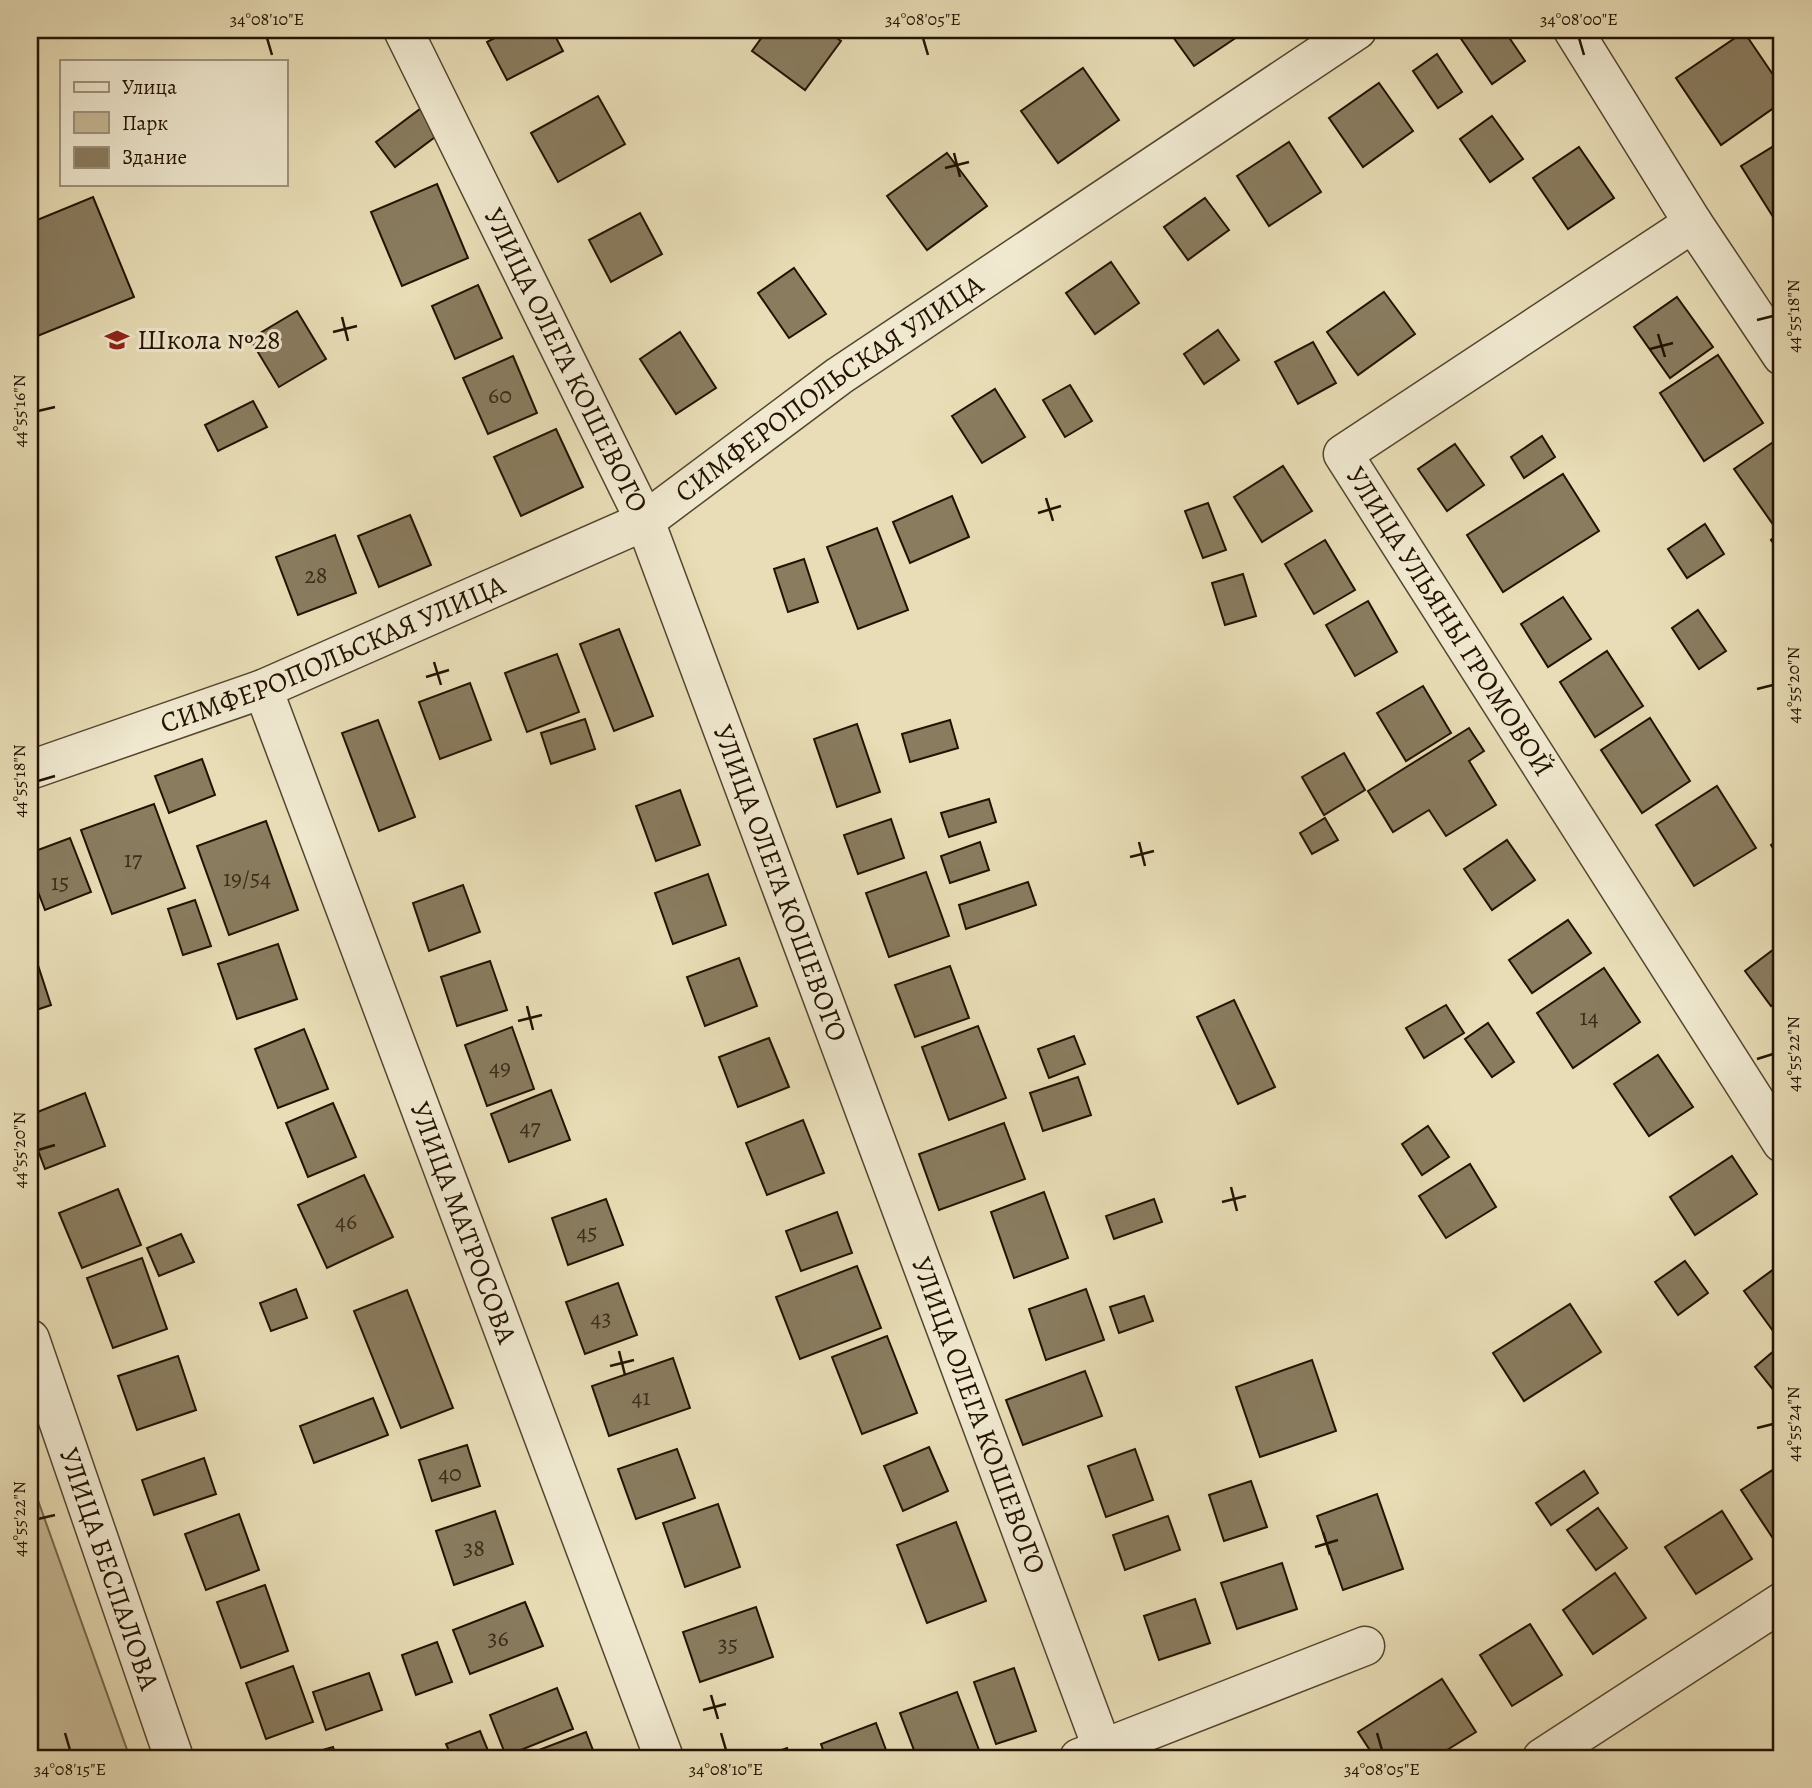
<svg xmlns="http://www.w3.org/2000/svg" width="1812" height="1788" font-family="Alegreya,serif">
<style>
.green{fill:#c7ba97;stroke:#75664c;stroke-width:2}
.building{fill:#897c5f;stroke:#231201;stroke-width:2}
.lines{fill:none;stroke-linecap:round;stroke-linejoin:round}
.minor-casing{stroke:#54452e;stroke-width:41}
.minor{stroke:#f0e9d0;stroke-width:38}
.ticks{fill:none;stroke:#231201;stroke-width:2.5}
.labels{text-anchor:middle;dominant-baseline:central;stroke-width:6;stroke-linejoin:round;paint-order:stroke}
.number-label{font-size:24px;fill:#3c2c18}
.poi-label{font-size:28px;fill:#231201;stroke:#f0e9d0;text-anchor:start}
.street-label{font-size:28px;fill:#231201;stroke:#f0e9d0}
.neatline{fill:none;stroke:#231201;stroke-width:2.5}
.ticks-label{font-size:18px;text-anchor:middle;fill:#231201}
</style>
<rect width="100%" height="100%" fill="#e8ddb6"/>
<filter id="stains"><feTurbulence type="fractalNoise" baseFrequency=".00286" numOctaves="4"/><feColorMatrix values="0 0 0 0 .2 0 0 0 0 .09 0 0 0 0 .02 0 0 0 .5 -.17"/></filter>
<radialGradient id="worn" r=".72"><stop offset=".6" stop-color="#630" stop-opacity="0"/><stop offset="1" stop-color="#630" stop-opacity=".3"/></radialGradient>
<!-- green -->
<polygon class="green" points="30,1478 130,1758 30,1758"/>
<!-- building -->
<g class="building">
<polygon points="510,30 552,30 563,51 507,80 487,42"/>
<polygon points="767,30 825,30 841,41 805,90 752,51"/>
<polygon points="1168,30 1241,30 1243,33 1194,66"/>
<polygon points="1455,30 1504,30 1525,61 1492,84"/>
<polygon points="1744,32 1782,88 1782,102 1721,145 1676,78"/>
<polygon points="1437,54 1462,92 1438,108 1413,71"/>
<polygon points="1083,68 1119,120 1058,163 1021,111"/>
<polygon points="1379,83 1413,131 1363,167 1329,118"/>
<polygon points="598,96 625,144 558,182 531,133"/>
<polygon points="424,106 443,131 395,167 376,142"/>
<polygon points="1492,116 1523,159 1490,182 1460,139"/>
<polygon points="1782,141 1782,216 1775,220 1741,166"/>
<polygon points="1289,142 1321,192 1269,226 1237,176"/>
<polygon points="1579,147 1614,198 1568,229 1533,178"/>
<polygon points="947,153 987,206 927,250 887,196"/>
<polygon points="437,184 468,258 402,286 371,212"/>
<polygon points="93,197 134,297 30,339 30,223"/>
<polygon points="1205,198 1229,230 1188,260 1164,227"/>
<polygon points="640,213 662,254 611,282 589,240"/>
<polygon points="1111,262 1139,303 1095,334 1066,293"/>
<polygon points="794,268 826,314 789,338 758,293"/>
<polygon points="478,285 502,338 455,359 432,306"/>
<polygon points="1384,292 1415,334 1358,375 1327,332"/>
<polygon points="1677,297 1713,347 1670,378 1634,327"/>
<polygon points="297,311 326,359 279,387 250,339"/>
<polygon points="1218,330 1239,360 1204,384 1184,354"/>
<polygon points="680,332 716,388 676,414 640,359"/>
<polygon points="1313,342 1336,383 1298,404 1275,362"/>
<polygon points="1718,355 1763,423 1704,461 1660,393"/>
<polygon points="513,356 537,413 488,434 463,378"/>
<polygon points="1070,385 1092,421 1065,437 1043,400"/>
<polygon points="995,389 1025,437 982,463 952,416"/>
<polygon points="253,401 267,427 218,451 205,425"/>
<polygon points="556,429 583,487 521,516 494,457"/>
<polygon points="1542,436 1555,457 1524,478 1511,457"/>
<polygon points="1782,436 1782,516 1772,523 1734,469"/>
<polygon points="1455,444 1484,485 1447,511 1418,469"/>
<polygon points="1283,466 1312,511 1262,542 1234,497"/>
<polygon points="1563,474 1599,531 1503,592 1467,535"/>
<polygon points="952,496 969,537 910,563 893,522"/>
<polygon points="1208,503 1226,550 1203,558 1185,511"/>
<polygon points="410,515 431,565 379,587 358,536"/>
<polygon points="1705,524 1724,554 1687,578 1668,549"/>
<polygon points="877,528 908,610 858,629 827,547"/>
<polygon points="1782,531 1782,556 1771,540"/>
<polygon points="335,535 356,593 298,615 276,557"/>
<polygon points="1325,540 1355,590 1314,614 1285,564"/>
<polygon points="804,559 818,602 788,612 774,569"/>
<polygon points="1243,574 1256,616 1225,625 1212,583"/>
<polygon points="1563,597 1591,639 1548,667 1521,624"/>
<polygon points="1368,601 1397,652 1355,676 1326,625"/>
<polygon points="1698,610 1726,651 1699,669 1672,628"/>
<polygon points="619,629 653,716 614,731 580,644"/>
<polygon points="1607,651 1643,706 1595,737 1560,682"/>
<polygon points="557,654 579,712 527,732 505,673"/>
<polygon points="470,683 491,740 440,759 419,702"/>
<polygon points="1423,686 1451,733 1406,761 1377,713"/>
<polygon points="1650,718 1690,781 1642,813 1601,750"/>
<polygon points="585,719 595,749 551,764 541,733"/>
<polygon points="378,720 415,817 379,831 342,733"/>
<polygon points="950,720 958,748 910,762 902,734"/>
<polygon points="857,724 880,792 837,807 814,739"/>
<polygon points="1469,728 1484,751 1469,761 1496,805 1446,836 1429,810 1393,832 1368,791"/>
<polygon points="1344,753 1365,790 1324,815 1302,777"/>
<polygon points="202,759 215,795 169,813 155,776"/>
<polygon points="1717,786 1756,848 1694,886 1656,825"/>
<polygon points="680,790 700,845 656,861 636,806"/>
<polygon points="989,799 996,822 949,837 941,813"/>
<polygon points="154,804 185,888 112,914 81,830"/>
<polygon points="1325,818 1338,840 1312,854 1300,833"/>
<polygon points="891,819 904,858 858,874 844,835"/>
<polygon points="266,821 298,910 229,935 197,846"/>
<polygon points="1782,837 1782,862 1771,845"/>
<polygon points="70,838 91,892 45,910 30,871 30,853"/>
<polygon points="1507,840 1535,880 1492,910 1464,869"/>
<polygon points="980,842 989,870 950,883 941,856"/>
<polygon points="926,872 949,936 889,957 866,893"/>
<polygon points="708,874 726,925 673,944 655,893"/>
<polygon points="1028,882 1036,905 966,929 959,905"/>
<polygon points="463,885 480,932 429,951 413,903"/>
<polygon points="195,900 211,946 183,955 168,909"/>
<polygon points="1568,920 1591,953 1532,993 1509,960"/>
<polygon points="1782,943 1782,998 1771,1006 1745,971"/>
<polygon points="278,944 297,999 237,1019 218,964"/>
<polygon points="35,956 51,1005 30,1012 30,958"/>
<polygon points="739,958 757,1006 705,1026 687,977"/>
<polygon points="490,961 507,1010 457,1026 441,977"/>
<polygon points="950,966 969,1018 915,1037 895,985"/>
<polygon points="1604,968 1640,1022 1573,1068 1537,1013"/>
<polygon points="1234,1000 1275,1087 1238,1104 1197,1017"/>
<polygon points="1446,1005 1464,1033 1424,1058 1406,1028"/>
<polygon points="1488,1023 1514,1062 1492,1077 1465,1039"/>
<polygon points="978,1026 1006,1098 949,1120 922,1047"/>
<polygon points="512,1027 534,1089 487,1106 465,1045"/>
<polygon points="304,1029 328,1089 278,1108 255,1049"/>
<polygon points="1074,1036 1085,1064 1049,1078 1038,1049"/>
<polygon points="769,1038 789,1087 738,1107 719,1057"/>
<polygon points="1658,1055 1693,1107 1649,1136 1614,1084"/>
<polygon points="1078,1077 1091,1115 1043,1131 1030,1093"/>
<polygon points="551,1090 570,1140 509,1162 491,1114"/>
<polygon points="85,1093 105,1146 45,1169 30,1129 30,1115"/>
<polygon points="333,1103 356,1157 308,1177 286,1123"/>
<polygon points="803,1120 824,1173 767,1195 746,1143"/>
<polygon points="1004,1123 1025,1179 939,1210 919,1154"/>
<polygon points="1428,1126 1449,1157 1422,1175 1402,1144"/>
<polygon points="1732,1156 1757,1194 1695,1235 1670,1197"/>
<polygon points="1470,1164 1496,1207 1446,1238 1419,1196"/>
<polygon points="364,1175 393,1237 327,1268 298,1205"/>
<polygon points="118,1189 141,1245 82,1268 59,1213"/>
<polygon points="1044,1192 1068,1258 1014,1278 991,1212"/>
<polygon points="606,1199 623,1245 568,1265 552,1218"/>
<polygon points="1154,1199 1162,1222 1114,1239 1106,1216"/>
<polygon points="837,1212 852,1253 801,1271 786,1231"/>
<polygon points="181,1234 194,1262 159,1276 147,1248"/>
<polygon points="142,1258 167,1329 113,1348 87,1278"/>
<polygon points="1685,1261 1708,1293 1678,1315 1655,1282"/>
<polygon points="1782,1263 1782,1340 1781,1342 1744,1291"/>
<polygon points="857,1266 881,1328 800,1359 776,1297"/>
<polygon points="618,1283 637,1335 585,1354 566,1302"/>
<polygon points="296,1289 307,1318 271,1331 260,1303"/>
<polygon points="1086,1289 1104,1340 1046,1360 1029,1309"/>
<polygon points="407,1290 453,1408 401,1428 354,1311"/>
<polygon points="1144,1296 1153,1321 1119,1333 1110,1307"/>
<polygon points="1570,1304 1601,1352 1524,1401 1493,1353"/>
<polygon points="887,1336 917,1413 862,1434 832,1357"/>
<polygon points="1775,1350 1782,1359 1782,1401 1755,1367"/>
<polygon points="178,1356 196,1410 137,1430 118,1376"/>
<polygon points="673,1358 690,1408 609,1436 592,1386"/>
<polygon points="1312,1360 1336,1431 1260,1457 1236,1387"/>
<polygon points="1085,1371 1102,1416 1023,1445 1006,1400"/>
<polygon points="373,1398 388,1435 314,1463 300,1426"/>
<polygon points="467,1445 480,1486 432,1501 419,1460"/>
<polygon points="929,1447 948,1491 903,1511 884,1466"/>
<polygon points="677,1449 695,1498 636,1519 618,1469"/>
<polygon points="1135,1449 1153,1500 1106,1517 1088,1466"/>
<polygon points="204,1458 216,1494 154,1515 142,1480"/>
<polygon points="1782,1464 1782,1531 1772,1537 1741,1490"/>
<polygon points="1584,1471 1598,1493 1551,1525 1536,1503"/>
<polygon points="1251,1481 1267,1527 1224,1541 1209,1495"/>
<polygon points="1377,1494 1403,1569 1343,1590 1317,1516"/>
<polygon points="718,1504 740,1567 685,1587 663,1523"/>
<polygon points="1598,1508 1627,1548 1596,1570 1567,1530"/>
<polygon points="495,1511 513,1564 454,1585 436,1531"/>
<polygon points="1722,1511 1752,1559 1696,1594 1665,1547"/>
<polygon points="239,1514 259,1570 206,1590 185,1534"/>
<polygon points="1168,1516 1180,1550 1125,1570 1113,1535"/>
<polygon points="956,1522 986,1601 927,1623 897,1545"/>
<polygon points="1282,1563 1297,1609 1237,1629 1221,1583"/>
<polygon points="1615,1573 1646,1618 1593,1654 1563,1610"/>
<polygon points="265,1585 288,1651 241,1668 217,1602"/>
<polygon points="1195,1599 1210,1643 1159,1660 1144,1616"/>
<polygon points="525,1602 543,1646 470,1674 453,1630"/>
<polygon points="756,1607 773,1657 700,1682 683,1632"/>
<polygon points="1530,1624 1562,1675 1512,1706 1480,1655"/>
<polygon points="437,1642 452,1682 416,1695 402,1655"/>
<polygon points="293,1666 313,1722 266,1739 246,1683"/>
<polygon points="1014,1668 1036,1731 996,1744 974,1682"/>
<polygon points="369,1673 382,1710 326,1730 313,1692"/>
<polygon points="1442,1679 1476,1732 1434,1758 1375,1758 1358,1732"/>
<polygon points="557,1688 573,1729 506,1756 490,1715"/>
<polygon points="957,1692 982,1758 917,1758 900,1713"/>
<polygon points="876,1723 889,1758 826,1758 821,1744"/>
<polygon points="480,1731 491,1758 452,1758 446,1744"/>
<polygon points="586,1732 596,1758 524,1758 523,1756"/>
<polygon points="333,1747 337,1758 295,1758"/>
<polygon points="787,1748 791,1758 760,1758"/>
</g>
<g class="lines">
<!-- minor casing -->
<g class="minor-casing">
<g id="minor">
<path id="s1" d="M403 30 645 521 1106 1758"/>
<polyline points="1573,30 1693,223 1782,356"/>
<path id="s2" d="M1693 223 1343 454 1782 1143"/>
<path id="s3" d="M263 689 664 1758"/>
<path id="s4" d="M30 770 263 689 645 521 839 376 1357 30"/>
<path id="s5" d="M30 1339 174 1758"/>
<polyline points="1079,1758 1365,1646"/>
<polyline points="1542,1758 1782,1602"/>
</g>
</g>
<!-- minor -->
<use href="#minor" class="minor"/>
</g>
<!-- ticks -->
<path class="ticks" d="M267 38 272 55M923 38 928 55M1579 38 1584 55M954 153 960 177M945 168 969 162M342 317 348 341M1757 320 1773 316M333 332 357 326M1658 334 1665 357M1650 349 1673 343M38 411 55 407M1046 498 1053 521M1038 513 1061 506M434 662 441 685M426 677 449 670M1757 689 1773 685M38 781 55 776M1139 842 1145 866M1130 857 1154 851M527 1006 533 1030M518 1021 542 1015M1757 1059 1773 1054M38 1150 55 1145M1231 1187 1237 1211M1222 1202 1246 1196M619 1351 625 1375M610 1366 634 1360M1757 1428 1773 1424M38 1519 55 1515M1323 1532 1330 1555M1315 1547 1338 1540M711 1695 718 1719M703 1710 726 1704M65 1733 70 1750M721 1733 726 1750M1377 1733 1382 1750"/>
<!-- icons -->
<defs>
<g id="school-bare" transform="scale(1.89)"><path d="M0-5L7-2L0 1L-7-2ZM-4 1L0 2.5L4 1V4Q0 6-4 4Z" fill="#8f2418" stroke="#f0e9d0" stroke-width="2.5" paint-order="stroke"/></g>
</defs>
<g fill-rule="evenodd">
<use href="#school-bare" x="117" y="340"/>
</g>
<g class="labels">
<!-- number labels -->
<g class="number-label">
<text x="500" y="395">60</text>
<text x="316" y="575">28</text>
<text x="133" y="859">17</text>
<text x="247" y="878">19/54</text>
<text x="60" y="882">15</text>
<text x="1589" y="1017">14</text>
<text x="500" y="1067">49</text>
<text x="530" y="1127">47</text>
<text x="346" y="1221">46</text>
<text x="587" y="1232">45</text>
<text x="601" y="1318">43</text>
<text x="641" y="1397">41</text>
<text x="450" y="1473">40</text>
<text x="474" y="1548">38</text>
<text x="498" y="1638">36</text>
<text x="728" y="1644">35</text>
</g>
<!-- poi labels -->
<g class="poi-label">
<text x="137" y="340">Школа №28</text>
</g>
<!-- street labels -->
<g class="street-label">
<text stroke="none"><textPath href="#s1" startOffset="368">УЛИЦА ОЛЕГА КОШЕВОГО</textPath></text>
<text stroke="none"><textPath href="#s4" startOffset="891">СИМФЕРОПОЛЬСКАЯ УЛИЦА</textPath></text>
<text stroke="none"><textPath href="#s2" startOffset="618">УЛИЦА УЛЬЯНЫ ГРОМОВОЙ</textPath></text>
<text stroke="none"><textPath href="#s4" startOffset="324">СИМФЕРОПОЛЬСКАЯ УЛИЦА</textPath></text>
<text stroke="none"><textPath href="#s1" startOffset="934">УЛИЦА ОЛЕГА КОШЕВОГО</textPath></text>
<text stroke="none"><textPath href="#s3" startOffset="570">УЛИЦА МАТРОСОВА</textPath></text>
<text stroke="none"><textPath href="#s1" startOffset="1502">УЛИЦА ОЛЕГА КОШЕВОГО</textPath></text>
<text stroke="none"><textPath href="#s5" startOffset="243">УЛИЦА БЕСПАЛОВА</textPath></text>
</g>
</g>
<!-- margin -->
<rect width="1812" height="1788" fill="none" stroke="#e8ddb6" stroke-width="77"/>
<!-- legend -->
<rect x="60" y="60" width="228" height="126" fill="#f0e9d0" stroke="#9e937d" stroke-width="2"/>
<rect x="74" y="82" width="35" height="10" fill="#f0e9d0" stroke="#9e937d" stroke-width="2"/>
<text x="122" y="94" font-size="21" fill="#231201">Улица</text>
<rect x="74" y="112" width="35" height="21" fill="#c7ba97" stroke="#9e937d" stroke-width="2"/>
<text x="122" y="130" font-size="21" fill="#231201">Парк</text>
<rect x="74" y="147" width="35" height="21" fill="#897c5f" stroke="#9e937d" stroke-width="2"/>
<text x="122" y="164" font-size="21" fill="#231201">Здание</text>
<rect x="38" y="38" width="1735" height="1712" class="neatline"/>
<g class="ticks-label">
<text x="267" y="25">34°08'10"E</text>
<text x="923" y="25">34°08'05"E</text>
<text x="1579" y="25">34°08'00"E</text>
<text transform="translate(1793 316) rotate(-90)" y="6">44°55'18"N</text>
<text transform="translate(19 411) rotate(-90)" y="6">44°55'16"N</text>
<text transform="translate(1793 685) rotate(-90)" y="6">44°55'20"N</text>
<text transform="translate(19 781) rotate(-90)" y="6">44°55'18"N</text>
<text transform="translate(1793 1054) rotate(-90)" y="6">44°55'22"N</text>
<text transform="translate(19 1150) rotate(-90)" y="6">44°55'20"N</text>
<text transform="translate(1793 1424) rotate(-90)" y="6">44°55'24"N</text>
<text transform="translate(19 1519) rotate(-90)" y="6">44°55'22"N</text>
<text x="70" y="1775">34°08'15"E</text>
<text x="726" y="1775">34°08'10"E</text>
<text x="1382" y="1775">34°08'05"E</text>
</g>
<rect width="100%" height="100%" filter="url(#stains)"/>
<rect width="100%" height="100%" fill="url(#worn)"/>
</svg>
